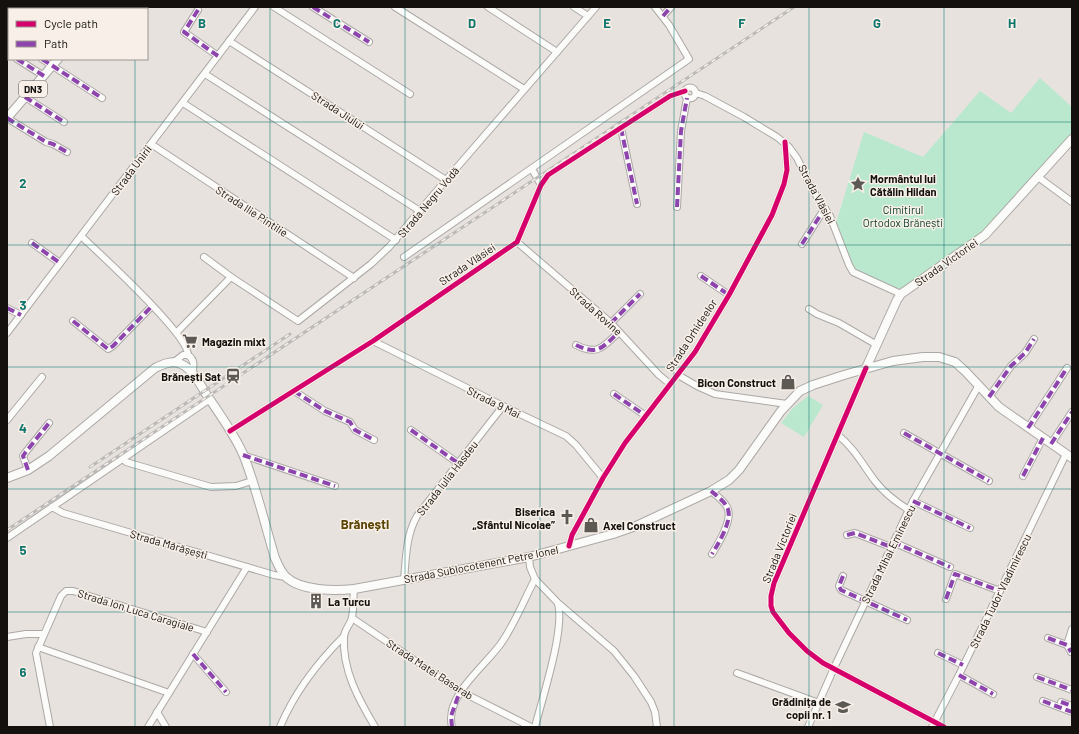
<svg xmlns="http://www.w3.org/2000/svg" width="1079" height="734" font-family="Barlow,sans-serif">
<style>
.green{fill:#bae8ce}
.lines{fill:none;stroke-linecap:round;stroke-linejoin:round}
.minor-casing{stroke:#aca8a5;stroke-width:8}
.major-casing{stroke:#aca8a5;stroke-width:10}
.minor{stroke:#fbfbfa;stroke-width:6}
.major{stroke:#fbfbfa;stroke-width:8}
.rail-casing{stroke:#bbbab9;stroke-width:3}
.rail{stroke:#f8f0e8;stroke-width:1.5;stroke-dasharray:4.5;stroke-linecap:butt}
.quiet{stroke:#8e44ad;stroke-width:4;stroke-dasharray:8 4;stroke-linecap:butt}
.cycleway-casing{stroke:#f8f0e8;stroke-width:8}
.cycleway{stroke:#d6006c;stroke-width:5}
.grid{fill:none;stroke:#0f766e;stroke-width:1;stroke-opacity:0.55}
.labels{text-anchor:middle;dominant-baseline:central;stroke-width:3;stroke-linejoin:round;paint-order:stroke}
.shield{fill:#f8f0e8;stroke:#58534f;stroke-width:1}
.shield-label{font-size:10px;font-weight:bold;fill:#13100d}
.street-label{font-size:11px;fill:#13100d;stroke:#f8f0e8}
.poi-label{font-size:11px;font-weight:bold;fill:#13100d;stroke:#f8f0e8;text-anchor:start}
.park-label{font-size:11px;fill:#063825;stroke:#f8f0e8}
.quarter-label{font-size:13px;font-weight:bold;fill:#5b4505;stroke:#f8f0e8}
.grid-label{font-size:13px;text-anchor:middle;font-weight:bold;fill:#0f766e;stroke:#f8f0e8;stroke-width:3;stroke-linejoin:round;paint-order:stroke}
</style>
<rect width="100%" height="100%" fill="#e7e2de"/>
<!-- green -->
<g class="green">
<polygon points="1040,78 1072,107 1072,136 985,232 900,293 855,271 836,223 864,132 923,157 980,91 1011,113"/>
<polygon points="808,396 823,405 804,437 781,423 793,408"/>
</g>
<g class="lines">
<!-- minor casing -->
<g class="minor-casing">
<g id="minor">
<polyline points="274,7 410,94"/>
<polyline points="313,7 369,42"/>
<polyline points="395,7 524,89"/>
<polyline points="488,7 557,52"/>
<polyline points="574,7 588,16"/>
<polyline points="198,10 184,32 218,56"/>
<polyline points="663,16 671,7"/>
<polyline points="7,37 9,38"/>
<polyline points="229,41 446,180"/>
<polyline points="7,53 9,54"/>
<polyline points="17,59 44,76"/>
<polyline points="42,59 102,98"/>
<polyline points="205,74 420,211"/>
<circle cx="690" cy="93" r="5.5"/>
<polyline points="696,93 705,96 744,117 777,137 789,147 797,158 812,189 830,216 849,265 853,272 901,294"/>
<polyline points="25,97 64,122"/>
<polyline points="183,103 396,240"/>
<polyline points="7,118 46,142 53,144 67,152"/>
<polyline points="621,128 637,204"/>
<polyline points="151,144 354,278"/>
<polyline points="532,169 541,185"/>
<polyline points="1038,177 1072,202"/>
<polyline points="677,207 681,131 687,98"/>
<path d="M81 236C100 254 188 334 188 355"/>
<polyline points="517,242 611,323 659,375 670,384"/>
<polyline points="32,243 60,263"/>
<polyline points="802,244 825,208"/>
<polyline points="204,257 231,277 298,321 371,264 389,247 446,180 596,7"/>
<polyline points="404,257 689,59 669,25 655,7"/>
<polyline points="701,276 729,295"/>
<polyline points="7,308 21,315"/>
<polyline points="809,309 817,314 839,323 877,345"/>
<polyline points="73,321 108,349 113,346 152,306"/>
<polyline points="611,323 640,294"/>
<polyline points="177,332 231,277"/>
<polyline points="7,333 255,7"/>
<polyline points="373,341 503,406 566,436 576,445 603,478"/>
<path d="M576 345C598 356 603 347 619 332"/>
<path d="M188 355C195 360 194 366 192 373"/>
<polyline points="174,362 183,355 188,355"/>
<polyline points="866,368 774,583 771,596 771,606 773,612 789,633 807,651 823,663 944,727"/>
<polyline points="678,375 697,386 715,394 787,404"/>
<polyline points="294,391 325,411 350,422 355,430 374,440"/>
<polyline points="614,394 646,416"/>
<polyline points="989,397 1011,366 1025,353 1034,339"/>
<polyline points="7,420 42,377"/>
<polyline points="1028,428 1067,368"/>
<polyline points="411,430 458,463"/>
<polyline points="230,431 373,341 517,242 541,185 548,175 670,96 685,91"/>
<polyline points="904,433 989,481"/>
<path d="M838 435C854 448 863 465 875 481 885 494 896 502 909 510"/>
<polyline points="1051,444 1072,412"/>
<polyline points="243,455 335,486"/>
<polyline points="123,459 126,462 211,487 236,486 252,481"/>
<polyline points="28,470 23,456 25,453 49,423"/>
<polyline points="1023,476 1043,438"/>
<path d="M711 491C717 496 724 501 727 507 734 519 718 544 712 554"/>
<polyline points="913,501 970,528"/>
<polyline points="52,507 63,513 274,575 286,577"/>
<polyline points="847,535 855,533 891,547"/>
<polyline points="7,538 210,399"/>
<polyline points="893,542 950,567"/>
<polyline points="569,546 572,535 603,478 625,443 695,352 729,295 772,215 784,184 787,170 785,142"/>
<polyline points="529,557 530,567 535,579 558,603 614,651 634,676 651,702 655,712 657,727"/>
<polyline points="843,576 839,586 841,590 907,620"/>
<path d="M404 580C406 558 406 535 417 516L503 406"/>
<path d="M354 589C353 598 354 608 352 617 351 624 344 630 344 637 342 670 359 700 375 727"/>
<polyline points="946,599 955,574 1000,591"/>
<polyline points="352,618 460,691 531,727"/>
<polyline points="7,637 26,634 43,634"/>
<polyline points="1048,638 1067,645 1071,652"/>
<polyline points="1067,645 1072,629"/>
<polyline points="38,647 169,693"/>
<polyline points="938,653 963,665"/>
<polyline points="193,654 226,692"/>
<polyline points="737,673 819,703"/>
<polyline points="959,675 993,694"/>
<polyline points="1037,677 1072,690"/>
<polyline points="1043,701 1072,712"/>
<polyline points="1061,702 1072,706"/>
<polyline points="157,712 166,727"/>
<polyline points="50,727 36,653 61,596 66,591 73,591 207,632"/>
<polyline points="148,727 247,567"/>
<path d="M280 727C295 691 317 663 344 636"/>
<path d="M452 727C444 695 486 666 502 642 515 623 524 600 535 579"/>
<path d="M535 727C542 699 565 630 558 604"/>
<polyline points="808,727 834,668 913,501 979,385"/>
<polyline points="932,727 959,675 1066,454"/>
</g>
</g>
<!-- major casing -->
<g class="major-casing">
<g id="major">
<polyline points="101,9 103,7"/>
<polyline points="7,118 58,59"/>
<polyline points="866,368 897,300 901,294 985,235 1072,139"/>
<path d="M7 478 28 470 49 456 155 368C163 364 172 360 181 364 193 369 200 384 206 394 219 413 233 432 243 454 256 486 265 525 275 558 278 565 281 572 286 577 301 591 335 591 354 589L529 557 613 534 636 526 711 491 729 480 739 470 781 411 800 391 813 385 844 375 893 361 923 357H939L955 362 965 371 999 407 1072 458"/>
</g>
</g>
<!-- minor -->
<use href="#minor" class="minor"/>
<!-- major -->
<use href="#major" class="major"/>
<!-- rail casing -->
<g class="rail-casing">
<g id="rail">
<polyline points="90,467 290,334"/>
<polyline points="7,530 794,7"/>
</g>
</g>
<!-- rail -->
<use href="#rail" class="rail"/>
<!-- quiet -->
<g class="quiet">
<polyline points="313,7 369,42"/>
<polyline points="198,10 184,32 218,56"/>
<polyline points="663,16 671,7"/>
<polyline points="7,37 9,38"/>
<polyline points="7,53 9,54"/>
<polyline points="17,59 44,76"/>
<polyline points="42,59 102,98"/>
<polyline points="25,97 64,122"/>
<polyline points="7,118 46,142 53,144 67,152"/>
<polyline points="621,128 637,204"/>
<polyline points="677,207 681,131 687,98"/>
<polyline points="32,243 60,263"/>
<polyline points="802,244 825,208"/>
<polyline points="701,276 729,295"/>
<polyline points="7,308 21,315"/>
<polyline points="73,321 108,349 113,346 152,306"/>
<polyline points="611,323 640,294"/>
<path d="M576 345C598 356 603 347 619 332"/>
<polyline points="294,391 325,411 350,422 355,430 374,440"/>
<polyline points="614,394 646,416"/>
<polyline points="989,397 1011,366 1025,353 1034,339"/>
<polyline points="1028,428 1067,368"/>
<polyline points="411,430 458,463"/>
<polyline points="904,433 989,481"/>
<polyline points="1051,444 1072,412"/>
<polyline points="243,455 335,486"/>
<polyline points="28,470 23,456 25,453 49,423"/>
<polyline points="1023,476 1043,438"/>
<path d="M711 491C717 496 724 501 727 507 734 519 718 544 712 554"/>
<polyline points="913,501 970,528"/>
<polyline points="847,535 855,533 891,547"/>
<polyline points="893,542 950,567"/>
<polyline points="843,576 839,586 841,590 907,620"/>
<polyline points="946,599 955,574 1000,591"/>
<polyline points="1048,638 1067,645 1071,652"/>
<polyline points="938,653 963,665"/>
<polyline points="193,654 226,692"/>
<polyline points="959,675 993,694"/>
<polyline points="1037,677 1072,690"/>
<polyline points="1043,701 1072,712"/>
<polyline points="1061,702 1072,706"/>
<polyline points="452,727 451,716 460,691"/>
</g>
<!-- cycleway casing -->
<g class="cycleway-casing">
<g id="cycleway">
<polyline points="866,368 774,583 771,596 771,606 773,612 789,633 807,651 823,663 944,727"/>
<polyline points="230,431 373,341 517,242 541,185 548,175 670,96 685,91"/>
<polyline points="569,546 572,535 603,478 625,443 695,352 729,295 772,215 784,184 787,170 785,142"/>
</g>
</g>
<!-- cycleway -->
<use href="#cycleway" class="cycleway"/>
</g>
<!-- grid -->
<path class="grid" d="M135 7V9M270 7V727M405 7V727M540 7V727M674 7V727M809 7V727M944 7V727M135 59V727M7 122H1072M7 245H1072M7 367H1072M7 489H1072M7 612H1072"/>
<!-- icons -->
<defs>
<g id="sight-bare" transform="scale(1.2)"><path d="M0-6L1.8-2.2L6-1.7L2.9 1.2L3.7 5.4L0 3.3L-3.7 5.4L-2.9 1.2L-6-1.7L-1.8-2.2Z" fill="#5d5a56" stroke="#f8f0e8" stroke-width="2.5" paint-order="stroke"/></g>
<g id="supermarket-bare" transform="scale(1.2)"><path d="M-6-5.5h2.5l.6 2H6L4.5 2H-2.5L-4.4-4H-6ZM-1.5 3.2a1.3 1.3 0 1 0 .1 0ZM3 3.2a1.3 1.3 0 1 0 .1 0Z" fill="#5d5a56" stroke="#f8f0e8" stroke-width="2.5" paint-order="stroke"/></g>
<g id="station-bare" transform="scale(1.2)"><path d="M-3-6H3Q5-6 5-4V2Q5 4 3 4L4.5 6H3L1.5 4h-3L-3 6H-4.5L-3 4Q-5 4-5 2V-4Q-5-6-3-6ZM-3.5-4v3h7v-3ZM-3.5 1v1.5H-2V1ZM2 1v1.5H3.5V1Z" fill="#5d5a56" stroke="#f8f0e8" stroke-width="2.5" paint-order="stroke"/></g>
<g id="shop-bare" transform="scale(1.2)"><path d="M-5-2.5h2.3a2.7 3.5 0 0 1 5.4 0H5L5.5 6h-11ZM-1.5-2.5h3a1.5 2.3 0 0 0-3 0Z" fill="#5d5a56" stroke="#f8f0e8" stroke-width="2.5" paint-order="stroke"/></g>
<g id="church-bare" transform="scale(1.2)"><path d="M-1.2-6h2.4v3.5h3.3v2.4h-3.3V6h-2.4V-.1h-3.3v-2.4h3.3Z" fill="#5d5a56" stroke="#f8f0e8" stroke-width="2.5" paint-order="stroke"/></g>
<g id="building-bare" transform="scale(1.2)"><path d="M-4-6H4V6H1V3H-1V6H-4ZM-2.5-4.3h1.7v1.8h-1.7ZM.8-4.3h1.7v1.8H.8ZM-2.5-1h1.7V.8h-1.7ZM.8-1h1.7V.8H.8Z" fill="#5d5a56" stroke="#f8f0e8" stroke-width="2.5" paint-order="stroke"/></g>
<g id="school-bare" transform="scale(1.2)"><path d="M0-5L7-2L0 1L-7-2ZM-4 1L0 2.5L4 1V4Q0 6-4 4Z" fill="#5d5a56" stroke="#f8f0e8" stroke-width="2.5" paint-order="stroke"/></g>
</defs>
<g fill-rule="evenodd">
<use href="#sight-bare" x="858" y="184"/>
<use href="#supermarket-bare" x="190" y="341"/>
<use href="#station-bare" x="233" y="376"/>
<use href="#shop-bare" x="788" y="382"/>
<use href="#church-bare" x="567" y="517"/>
<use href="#shop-bare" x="591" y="525"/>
<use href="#building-bare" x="316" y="601"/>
<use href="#school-bare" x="843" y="707"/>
</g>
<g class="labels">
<!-- shield labels -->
<rect class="shield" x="19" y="81" width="28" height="16" rx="3"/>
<g class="shield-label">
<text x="33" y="89">DN3</text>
</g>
<!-- street labels -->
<g class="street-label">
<text transform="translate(338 110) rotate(33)">Strada Jiului</text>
<text transform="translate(131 170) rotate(-53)">Strada Unirii</text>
<text transform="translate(817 194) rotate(62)">Strada Vlăsiei</text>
<text transform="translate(428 202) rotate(-50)">Strada Negru Vodă</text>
<text transform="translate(252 211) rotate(33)">Strada Ilie Pintilie</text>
<text transform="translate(946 262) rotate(-35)">Strada Victoriei</text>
<text transform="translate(467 264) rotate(-34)">Strada Vlăsiei</text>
<text transform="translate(596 311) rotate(42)">Strada Rovine</text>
<text transform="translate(691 335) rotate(-57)">Strada Orhideelor</text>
<text transform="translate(494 402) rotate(26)">Strada 9 Mai</text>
<text transform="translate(447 478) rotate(-52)">Strada Iulia Hasdeu</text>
<text transform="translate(169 544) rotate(16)">Strada Mărășești</text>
<text transform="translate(779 548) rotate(-68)">Strada Victoriei</text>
<text transform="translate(888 554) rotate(-64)">Strada Mihai Eminescu</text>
<text transform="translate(481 564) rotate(-11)">Strada Sublocotenent Petre Ionel</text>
<text transform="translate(1000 591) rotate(-64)">Strada Tudor Vladimirescu</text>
<text transform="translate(136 610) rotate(17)">Strada Ion Luca Caragiale</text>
<text transform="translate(430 669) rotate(33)">Strada Matei Basarab</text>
</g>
<!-- poi labels -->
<g class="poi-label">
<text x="870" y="178">Mormântul lui<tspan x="870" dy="13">Cătălin Hildan</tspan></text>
<text x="202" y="341">Magazin mixt</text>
<text x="221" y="376" text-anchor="end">Brănești Sat</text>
<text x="776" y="382" text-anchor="end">Bicon Construct</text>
<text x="555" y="511" text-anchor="end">Biserica<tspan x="555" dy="13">„Sfântul Nicolae”</tspan></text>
<text x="603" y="525">Axel Construct</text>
<text x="328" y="601">La Turcu</text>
<text x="831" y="701" text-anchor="end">Grădinița de<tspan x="831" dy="13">copii nr. 1</tspan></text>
</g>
<!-- park labels -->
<g class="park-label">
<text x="903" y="209">Cimitirul<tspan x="903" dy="13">Ortodox Brănești</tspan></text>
</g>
<!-- quarter labels -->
<g class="quarter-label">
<text x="365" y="524">Brănești</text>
</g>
</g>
<g class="grid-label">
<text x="202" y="28">B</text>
<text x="337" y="28">C</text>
<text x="472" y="28">D</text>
<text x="607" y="28">E</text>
<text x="742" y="28">F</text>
<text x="877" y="28">G</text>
<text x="1012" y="28">H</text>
<text x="23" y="188">2</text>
<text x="23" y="310">3</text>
<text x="23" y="433">4</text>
<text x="23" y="555">5</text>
<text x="23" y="677">6</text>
</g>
<!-- border -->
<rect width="1079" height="734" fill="none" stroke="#13100d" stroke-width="16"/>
<!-- legend -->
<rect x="8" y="8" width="140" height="52" fill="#f8f0e8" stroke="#9c9690"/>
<rect x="16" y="21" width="20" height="6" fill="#d6006c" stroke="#9c9690"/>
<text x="44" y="28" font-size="12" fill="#13100d">Cycle path</text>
<rect x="16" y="41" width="20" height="6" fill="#8e44ad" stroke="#9c9690"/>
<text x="44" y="48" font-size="12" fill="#13100d">Path</text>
</svg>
